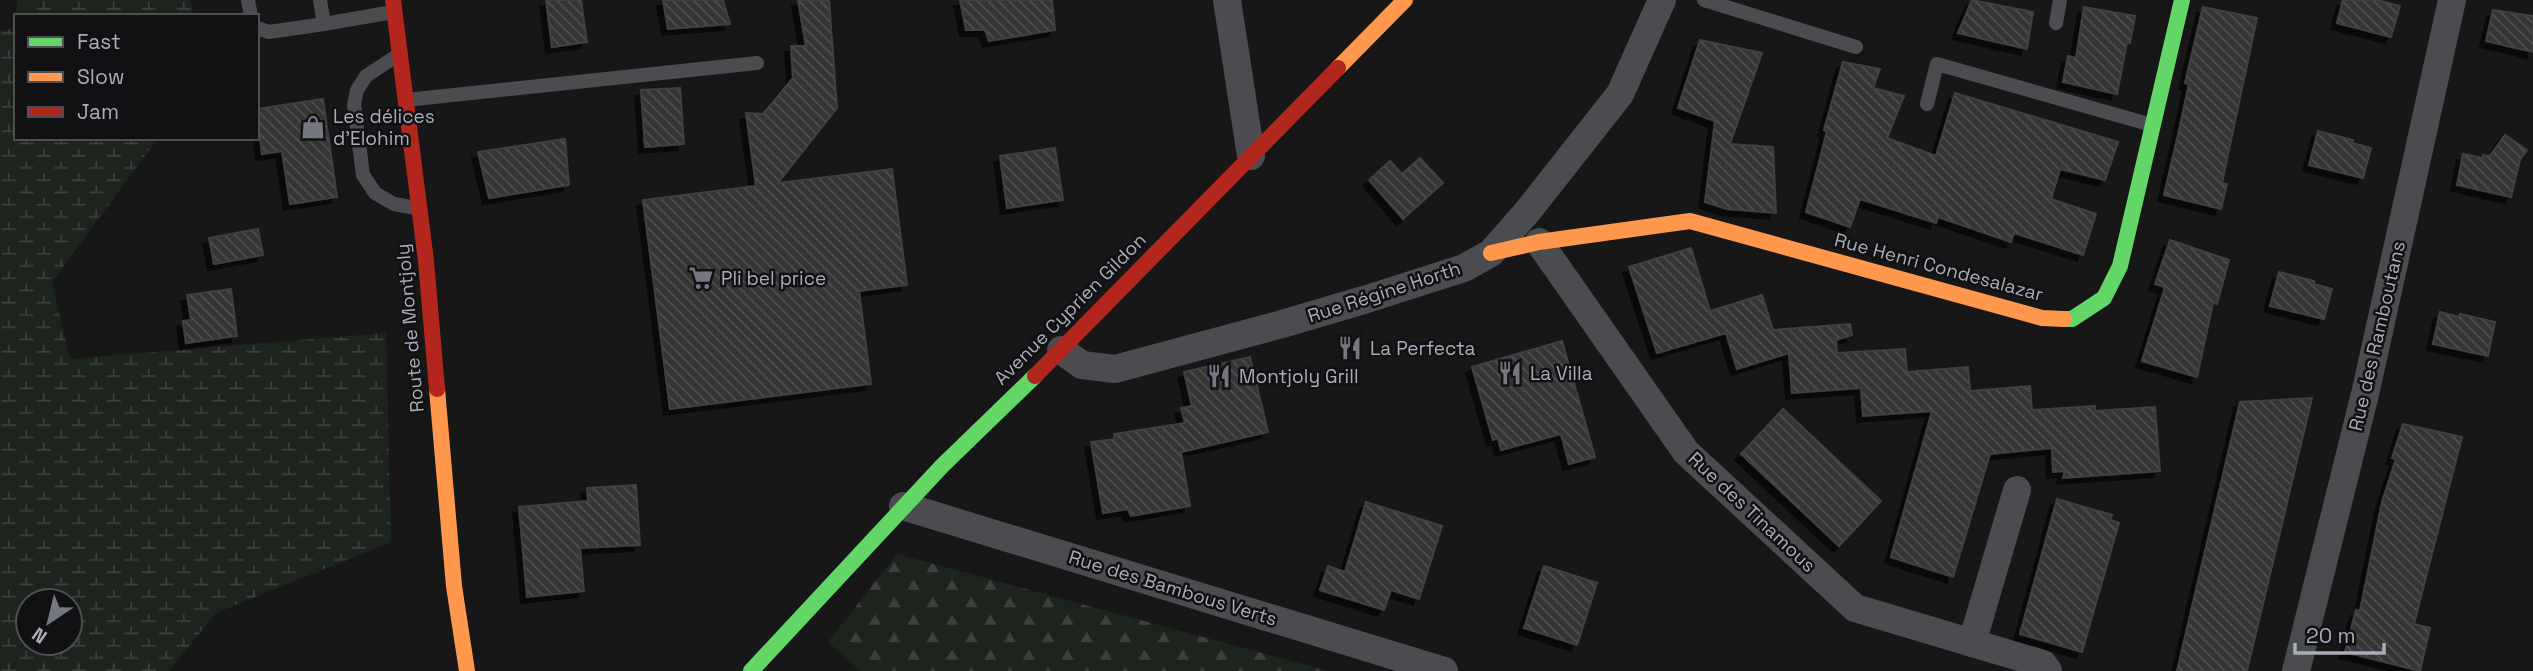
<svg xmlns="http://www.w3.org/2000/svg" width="2533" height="671" font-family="'Space Grotesk',sans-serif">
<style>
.forest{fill:url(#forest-firs)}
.wetland{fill:url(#wetland-marsh);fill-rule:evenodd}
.building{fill:url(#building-back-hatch);stroke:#3f4043;stroke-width:2;filter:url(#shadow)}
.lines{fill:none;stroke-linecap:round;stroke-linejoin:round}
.lane{stroke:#4b4c50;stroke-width:14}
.street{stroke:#4b4c50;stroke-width:28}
.fast{stroke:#63d668;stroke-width:16}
.slow{stroke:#ff974d;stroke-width:16}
.jam{stroke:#b3261e;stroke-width:16}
.labels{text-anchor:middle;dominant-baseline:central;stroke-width:5;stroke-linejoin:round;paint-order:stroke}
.poi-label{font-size:19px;fill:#a8adb8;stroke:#111113;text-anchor:start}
.street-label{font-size:19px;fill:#a8adb8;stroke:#111113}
</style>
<defs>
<pattern id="forest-firs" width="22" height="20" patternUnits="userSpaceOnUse" patternTransform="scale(1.75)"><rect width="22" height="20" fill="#1d241e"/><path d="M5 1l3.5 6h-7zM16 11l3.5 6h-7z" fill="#3b413d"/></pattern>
<pattern id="wetland-marsh" width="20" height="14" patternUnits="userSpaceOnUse" patternTransform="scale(1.75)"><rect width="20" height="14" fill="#1d241e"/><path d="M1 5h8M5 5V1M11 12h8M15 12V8" fill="none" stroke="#3b413d"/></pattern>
<pattern id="building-back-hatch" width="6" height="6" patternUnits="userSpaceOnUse" patternTransform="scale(1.75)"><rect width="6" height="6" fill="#353536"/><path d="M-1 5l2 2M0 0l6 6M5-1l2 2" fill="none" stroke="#4f5051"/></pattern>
<filter id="shadow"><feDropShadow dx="-6" dy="6" stdDeviation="0" flood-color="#0009"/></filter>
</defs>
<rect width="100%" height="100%" fill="#171717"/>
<!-- forest -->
<polygon class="forest" points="897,554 1328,671 861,671 828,642"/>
<!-- wetland -->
<path class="wetland" d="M18 0H190L194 16H16V138H158L52 282 70 359 386 333 391 542 216 613 169 671H0V31L12 29ZM28 601H70V643H28Z"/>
<!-- building -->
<g class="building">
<polygon points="546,0 581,0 587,42 552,47"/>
<polygon points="663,0 723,0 730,24 668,29"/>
<polygon points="798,0 829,0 837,108 778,183 892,169 907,285 859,291 871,384 670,409 643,200 756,186 746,113 763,114 793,78 791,46 806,46"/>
<polygon points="960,0 1052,0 1055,30 989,41 985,30 966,30"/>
<polygon points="1972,0 2033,12 2027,49 1958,33"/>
<polygon points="2343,0 2377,0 2400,6 2391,37 2337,23"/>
<polygon points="2084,7 2135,16 2130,43 2127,42 2117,94 2063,82 2068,56 2076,58"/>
<polygon points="2203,7 2257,18 2222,183 2227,184 2221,209 2164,195 2178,135 2189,84 2185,83"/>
<polygon points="2493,10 2533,16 2533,52 2486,41"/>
<polygon points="1700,40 1762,53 1730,144 1773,147 1776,213 1727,209 1705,202 1715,121 1678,108"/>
<polygon points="1843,62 1880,69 1873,88 1904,96 1887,138 1936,156 1955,93 2118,142 2105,180 2060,169 2051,199 2096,214 2083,255 2014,233 2011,242 1938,217 1936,223 1860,199 1850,227 1806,212 1827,131 1824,130"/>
<polygon points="680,88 684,144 645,147 641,90"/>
<polygon points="323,99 337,197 290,204 282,151 262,154 257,109"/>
<polygon points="2318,131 2353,140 2352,143 2371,148 2363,178 2309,165"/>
<polygon points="2505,135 2527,150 2520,160 2511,197 2457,185 2463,154 2483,158 2483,155 2490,156"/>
<polygon points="565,139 569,185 489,198 478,152"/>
<polygon points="1055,148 1063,200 1007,208 1000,156"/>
<polygon points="1420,158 1443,183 1403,219 1369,180 1390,161 1402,174"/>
<polygon points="258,229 263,255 214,264 209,238"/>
<polygon points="2170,240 2229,260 2217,304 2213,303 2197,377 2142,361 2165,287 2155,284"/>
<polygon points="1691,248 1710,311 1762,295 1773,330 1850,324 1852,335 1836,340 1837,353 1905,349 1907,372 1968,367 1970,391 2030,386 2032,410 2095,406 2095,411 2155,407 2160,471 2063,478 2065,471 2053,472 2052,448 1990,454 1953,577 1891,557 1932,411 1863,416 1861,388 1792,393 1789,353 1737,369 1726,333 1657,353 1629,267"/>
<polygon points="2279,272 2314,281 2314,284 2332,289 2324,319 2270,306"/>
<polygon points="231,289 237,336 186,343 183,321 191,320 187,295"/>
<polygon points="2440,312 2459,317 2460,314 2495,322 2488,356 2433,344"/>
<polygon points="1562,341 1595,457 1569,464 1561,434 1501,450 1498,438 1493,440 1472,367"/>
<polygon points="1250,357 1268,432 1181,452 1190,506 1131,516 1128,509 1103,513 1091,442 1115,439 1114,434 1185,423 1181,408 1192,406 1184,372"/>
<polygon points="2312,398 2247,671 2177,671 2240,402"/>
<polygon points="1783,409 1881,501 1839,546 1741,454"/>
<polygon points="2403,424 2462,437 2414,624 2430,628 2420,671 2345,652 2356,610 2360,611 2382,502 2396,459 2392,458"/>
<polygon points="636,485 640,545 580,548 584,591 527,597 519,507 588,501 587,488"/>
<polygon points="2057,499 2112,515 2110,520 2119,523 2082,652 2020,634"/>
<polygon points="1366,502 1442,526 1419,599 1391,590 1384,610 1320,590 1328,566 1345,572"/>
<polygon points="1544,566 1597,583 1577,645 1524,628"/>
</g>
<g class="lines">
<!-- lane -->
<g class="lane">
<polyline points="248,0 251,16"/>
<polyline points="1704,0 1856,47"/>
<polyline points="2056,23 2060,0"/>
<polyline points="324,24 393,12"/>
<polyline points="257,28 269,32 324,24 320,0"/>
<polyline points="395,57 366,76 357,90 354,105 363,175 375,193 394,204 416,208"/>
<polyline points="406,100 757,63"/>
<polyline points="1927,104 1937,64 2152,125"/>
</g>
<!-- street -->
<g class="street">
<polyline points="1227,0 1251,156"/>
<polyline points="1539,242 1686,452 1855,608 2043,664 2048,671"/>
<polyline points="1061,350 1082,365 1115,369 1282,324 1367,299 1464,268 1491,253 1527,212 1620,94 1662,0"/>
<polyline points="903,506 1444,671"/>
<polyline points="1972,643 2017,490"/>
<polyline points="2296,671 2366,390 2452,0"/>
</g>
<!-- fast -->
<g class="fast">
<polyline points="2064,319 2072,319 2104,298 2120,266 2182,0"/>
<polyline points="751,671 942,466 1035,376"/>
</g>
<!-- slow -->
<g class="slow">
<polyline points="1338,68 1405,0"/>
<polyline points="1491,253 1539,242 1690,221 2042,318 2064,319"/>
<polyline points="437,389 454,586 467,671"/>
</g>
<!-- jam -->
<g class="jam">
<polyline points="393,0 426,261 437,389"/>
<polyline points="1035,376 1338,68"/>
</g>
</g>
<!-- icons -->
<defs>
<g id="shop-bare" transform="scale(1.89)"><path d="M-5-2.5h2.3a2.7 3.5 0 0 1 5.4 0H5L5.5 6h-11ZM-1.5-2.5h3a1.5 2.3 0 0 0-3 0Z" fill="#757880" stroke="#111113" stroke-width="2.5" paint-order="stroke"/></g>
<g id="supermarket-bare" transform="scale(1.89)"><path d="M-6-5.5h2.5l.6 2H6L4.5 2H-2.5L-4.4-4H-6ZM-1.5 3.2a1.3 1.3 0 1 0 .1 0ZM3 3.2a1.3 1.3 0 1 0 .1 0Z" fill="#757880" stroke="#111113" stroke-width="2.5" paint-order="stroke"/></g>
<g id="restaurant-bare" transform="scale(1.89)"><path d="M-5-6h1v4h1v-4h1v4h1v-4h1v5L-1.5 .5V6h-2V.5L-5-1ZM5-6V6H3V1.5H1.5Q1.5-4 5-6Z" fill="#757880" stroke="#111113" stroke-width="2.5" paint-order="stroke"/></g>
</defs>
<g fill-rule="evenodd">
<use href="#shop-bare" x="313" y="127"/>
<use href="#supermarket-bare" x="701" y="278"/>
<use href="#restaurant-bare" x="1350" y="348"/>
<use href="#restaurant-bare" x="1510" y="373"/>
<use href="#restaurant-bare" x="1219" y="376"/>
</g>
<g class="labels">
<!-- poi labels -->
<g class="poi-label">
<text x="333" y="116">Les délices<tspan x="333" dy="22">d'Elohim</tspan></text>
<text x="721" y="278">Pli bel price</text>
<text x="1370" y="348">La Perfecta</text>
<text x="1530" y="373">La Villa</text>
<text x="1239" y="376">Montjoly Grill</text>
</g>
<!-- street labels -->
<g class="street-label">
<text transform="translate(1939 267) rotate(15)">Rue Henri Condesalazar</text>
<text transform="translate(1384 292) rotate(-18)">Rue Régine Horth</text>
<text transform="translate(1070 309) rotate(-45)">Avenue Cyprien Gildon</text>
<text transform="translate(410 328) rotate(-95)">Route de Montjoly</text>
<text transform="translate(2377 336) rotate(-77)">Rue des Ramboutans</text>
<text transform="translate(1752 512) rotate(43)">Rue des Tinamous</text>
<text transform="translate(1173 588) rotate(17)">Rue des Bambous Verts</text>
</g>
</g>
<!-- legend -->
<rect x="14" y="14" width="245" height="126" fill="#111113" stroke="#4d4f55" stroke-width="2"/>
<rect x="28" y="37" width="35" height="10" fill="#63d668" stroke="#4d4f55" stroke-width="2"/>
<text x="77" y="49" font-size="21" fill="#a8adb8">Fast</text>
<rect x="28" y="72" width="35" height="10" fill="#ff974d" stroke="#4d4f55" stroke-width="2"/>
<text x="77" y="84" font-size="21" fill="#a8adb8">Slow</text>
<rect x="28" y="107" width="35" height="10" fill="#b3261e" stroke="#4d4f55" stroke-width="2"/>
<text x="77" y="119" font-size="21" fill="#a8adb8">Jam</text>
<!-- north arrow -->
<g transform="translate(49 622) rotate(215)"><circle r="33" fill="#111113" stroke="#4d4f55" stroke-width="2"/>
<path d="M0-5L12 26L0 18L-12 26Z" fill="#757880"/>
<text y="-10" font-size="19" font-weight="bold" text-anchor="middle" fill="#a8adb8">N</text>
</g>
<!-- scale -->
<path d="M2295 643v10h89v-10" fill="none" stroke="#a8adb8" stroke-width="3.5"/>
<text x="2306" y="643" font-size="21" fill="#a8adb8" stroke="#111113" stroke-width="5" paint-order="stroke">20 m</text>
</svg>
